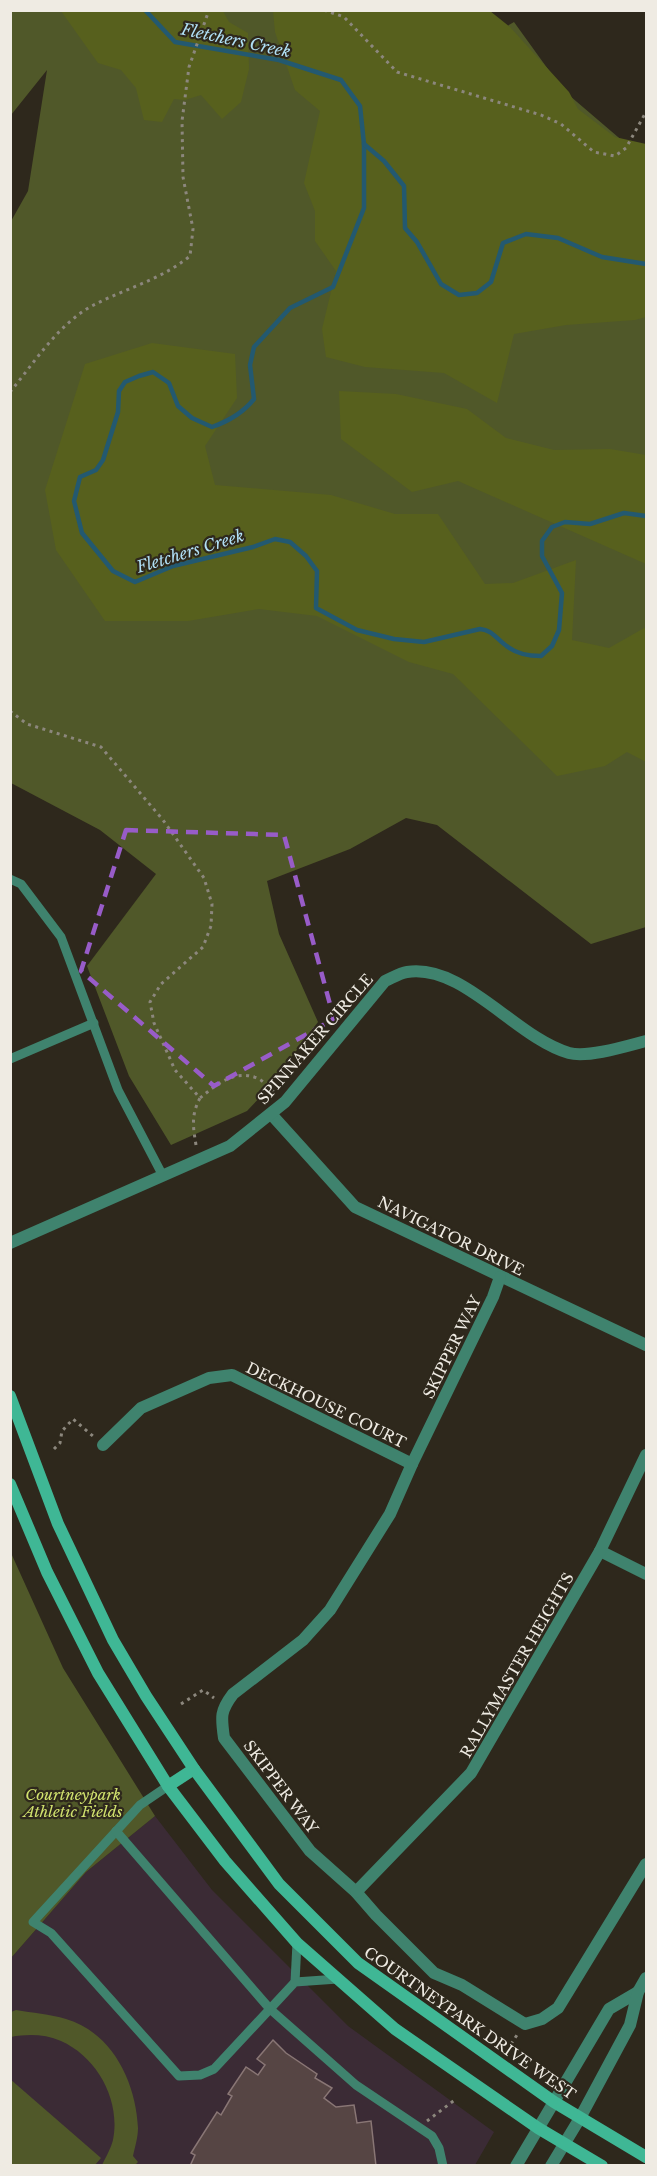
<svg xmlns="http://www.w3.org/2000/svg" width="657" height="2176" font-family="'Libre Baskerville',serif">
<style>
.education{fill:#3b2b35}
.green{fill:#505829}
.forest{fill:#57601d}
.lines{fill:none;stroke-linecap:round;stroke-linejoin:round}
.stream{stroke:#235970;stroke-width:4.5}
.building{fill:#564544;stroke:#897675;stroke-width:1.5}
.path{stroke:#8c877d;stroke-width:3;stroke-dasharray:3 4.5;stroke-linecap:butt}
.service{stroke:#3f836e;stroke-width:9}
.minor{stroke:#3f836e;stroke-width:12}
.tertiary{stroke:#3f836e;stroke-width:12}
.secondary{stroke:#3fb795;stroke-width:12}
.marked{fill:none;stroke:#985cc8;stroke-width:4.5;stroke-dasharray:12 8;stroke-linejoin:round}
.labels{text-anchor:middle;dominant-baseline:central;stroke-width:4.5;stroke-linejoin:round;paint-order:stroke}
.street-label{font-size:15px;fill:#efebe3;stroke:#2e281c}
.park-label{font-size:15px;font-style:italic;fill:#d1e26e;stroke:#2e281c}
.water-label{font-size:16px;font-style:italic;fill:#b1e0f6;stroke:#2e281c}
</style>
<rect width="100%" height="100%" fill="#2e281c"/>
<!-- education -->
<polygon class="education" points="155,1816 212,1890 348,2026 494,2132 475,2165 11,2166 11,1958 86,1872"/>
<!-- green -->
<g class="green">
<polygon points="11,11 488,11 499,31 514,22 563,90 625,143 646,181 646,927 591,944 437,825 406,818 350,849 267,881 279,934 318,1022 265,1092 247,1111 171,1145 129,1076 87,966 156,874 100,830 11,783 10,223 28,191 47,70 11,115"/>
<polygon points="11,1553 63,1668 155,1816 86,1872 11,1958"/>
<path d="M16 2010C32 2013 50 2014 66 2019 113 2033 136 2083 138 2128 138 2137 135 2147 133 2156L138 2162 135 2165H102C106 2157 111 2148 113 2140 121 2100 97 2057 61 2041 45 2034 27 2034 11 2037V2012Z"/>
<polygon points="10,2079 101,2158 95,2165 11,2165"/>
</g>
<!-- forest -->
<g class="forest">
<polygon points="61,11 223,11 229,22 248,33 249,69 241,102 222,119 201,95 185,100 174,99 162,122 144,120 136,88 121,70 98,63"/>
<polygon points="273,11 490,11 510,27 569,92 578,109 615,137 646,144 646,317 635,320 566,325 514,334 497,403 444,373 365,367 326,357 322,329 336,271 315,241 315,211 304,183 320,111 295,90 275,32"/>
<polygon points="152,343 235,354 237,398 205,446 215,485 331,495 395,514 438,514 485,584 513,583 576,560 572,640 609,648 646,627 646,762 627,752 605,766 557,776 453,674 409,662 317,616 259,609 188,621 105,621 56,550 45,490 85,364"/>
<polygon points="339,391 396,394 467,409 506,438 554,450 610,449 646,455 646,564 458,481 412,492 341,439"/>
</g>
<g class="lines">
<!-- stream -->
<g class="stream">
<path d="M145 10 175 42 279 60 341 80 360 106 364 144V208L333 287 290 308 254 347 250 365 254 399C243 413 229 421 212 427L192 418 178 406 169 383 153 372 139 376 125 382 119 391 118 412 103 460 96 470 80 477 74 501 82 533 113 571 135 582 173 566 253 547 275 539 290 542 306 556 317 571 316 608 357 630 394 639 424 642 480 629C493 630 497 640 508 647 517 654 529 656 541 656L552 646 559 630 562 593 542 556V541L552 527 565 522 590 524 624 513 646 516"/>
<polyline points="364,144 384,161 404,186 405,228 417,242 441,284 459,295 477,293 491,282 503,243 526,234 558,238 602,257 646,264"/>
</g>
</g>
<!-- building -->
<polygon class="building" points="273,2040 286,2053 317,2074 315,2078 332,2088 324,2098 336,2107 354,2105 357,2123 371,2121 376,2166 190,2166 195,2155 191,2153 217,2112 221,2115 232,2096 228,2094 246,2067 258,2075 265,2065 257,2059"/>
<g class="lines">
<!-- path -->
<g class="path">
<polyline points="324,10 344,17 397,72 541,115 561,124 594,152 615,156 626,148 646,112"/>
<path d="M10 392C34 363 57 326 90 307 123 289 161 280 190 256L193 229 183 177 182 121 189 67 209 10"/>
<path d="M10 711 27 724 101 747 163 820 204 878 212 904 211 926 203 947 161 984 150 1002 154 1023 175 1070 200 1098C216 1085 234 1069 257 1078 264 1081 270 1089 276 1094"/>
<path d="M196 1145C193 1127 191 1115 200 1098"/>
<polyline points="54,1449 60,1443 62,1431 73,1419 94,1437"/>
<polyline points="181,1704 203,1690 214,1698"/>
<polyline points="511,2044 517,2035"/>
<polyline points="427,2121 456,2099"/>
</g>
<!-- service -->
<g class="service">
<polyline points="10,879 21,884 61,937 118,1090 163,1176"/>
<polyline points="10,1059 94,1023"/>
<polyline points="168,1786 140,1805 33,1922 51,1933 179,2076 200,2075 214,2069 295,1982 338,1979"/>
<polyline points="116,1831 270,2009 356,2085 432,2136 439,2148 443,2166"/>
<polyline points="295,1982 297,1943"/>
</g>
<!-- minor -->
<g class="minor">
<polyline points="271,1114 355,1207 646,1345"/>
<path d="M10 1243 230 1146 285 1102 385 981C392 978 400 973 407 972 463 963 516 1038 569 1053 588 1058 627 1046 646 1041"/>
<path d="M500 1277 493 1297 412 1464 390 1514 330 1610 303 1640 233 1694C220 1711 221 1717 224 1738L310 1851 356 1892 376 1915 434 1973 462 1985 525 2024 542 2019 558 2008 646 1864"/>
<polyline points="103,1445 141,1408 209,1378 232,1375 412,1464"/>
<polyline points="600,1551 646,1574"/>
<polyline points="356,1892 471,1773 600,1551 646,1455"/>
</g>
<!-- tertiary -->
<g class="tertiary">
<polyline points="516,2166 609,2009 638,1992"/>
<polyline points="551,2166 580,2118 630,2025 638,1992 646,1978"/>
</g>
<!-- secondary -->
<g class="secondary">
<polyline points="10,1396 58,1524 113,1640 146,1696 194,1769 279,1884 358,1963 554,2102 646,2157"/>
<polyline points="10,1484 47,1572 98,1673 168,1786 225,1861 297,1943 395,2029 538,2128 602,2166"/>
<polyline points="168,1786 194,1769"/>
</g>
</g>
<!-- marked area -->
<path class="marked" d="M126 830 284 835 334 1019 214 1086 81 971Z"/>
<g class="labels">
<!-- street labels -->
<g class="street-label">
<text transform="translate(315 1039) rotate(-49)">SPINNAKER CIRCLE</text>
<text transform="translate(451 1236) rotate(26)">NAVIGATOR DRIVE</text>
<text transform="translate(452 1347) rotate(-64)">SKIPPER WAY</text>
<text transform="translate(326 1405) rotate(26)">DECKHOUSE COURT</text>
<text transform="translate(517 1665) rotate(-60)">RALLYMASTER HEIGHTS</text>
<text transform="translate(281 1787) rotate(53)">SKIPPER WAY</text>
<text transform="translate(470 2023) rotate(35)">COURTNEYPARK DRIVE WEST</text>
</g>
<!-- park labels -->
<g class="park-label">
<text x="73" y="1794">Courtneypark<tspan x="73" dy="17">Athletic Fields</tspan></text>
</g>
<!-- water labels -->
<g class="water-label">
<text transform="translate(236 40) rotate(12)">Fletchers Creek</text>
<text transform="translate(190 551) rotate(-17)">Fletchers Creek</text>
</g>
</g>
<!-- border -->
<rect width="657" height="2176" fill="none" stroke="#efebe3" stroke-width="24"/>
</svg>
